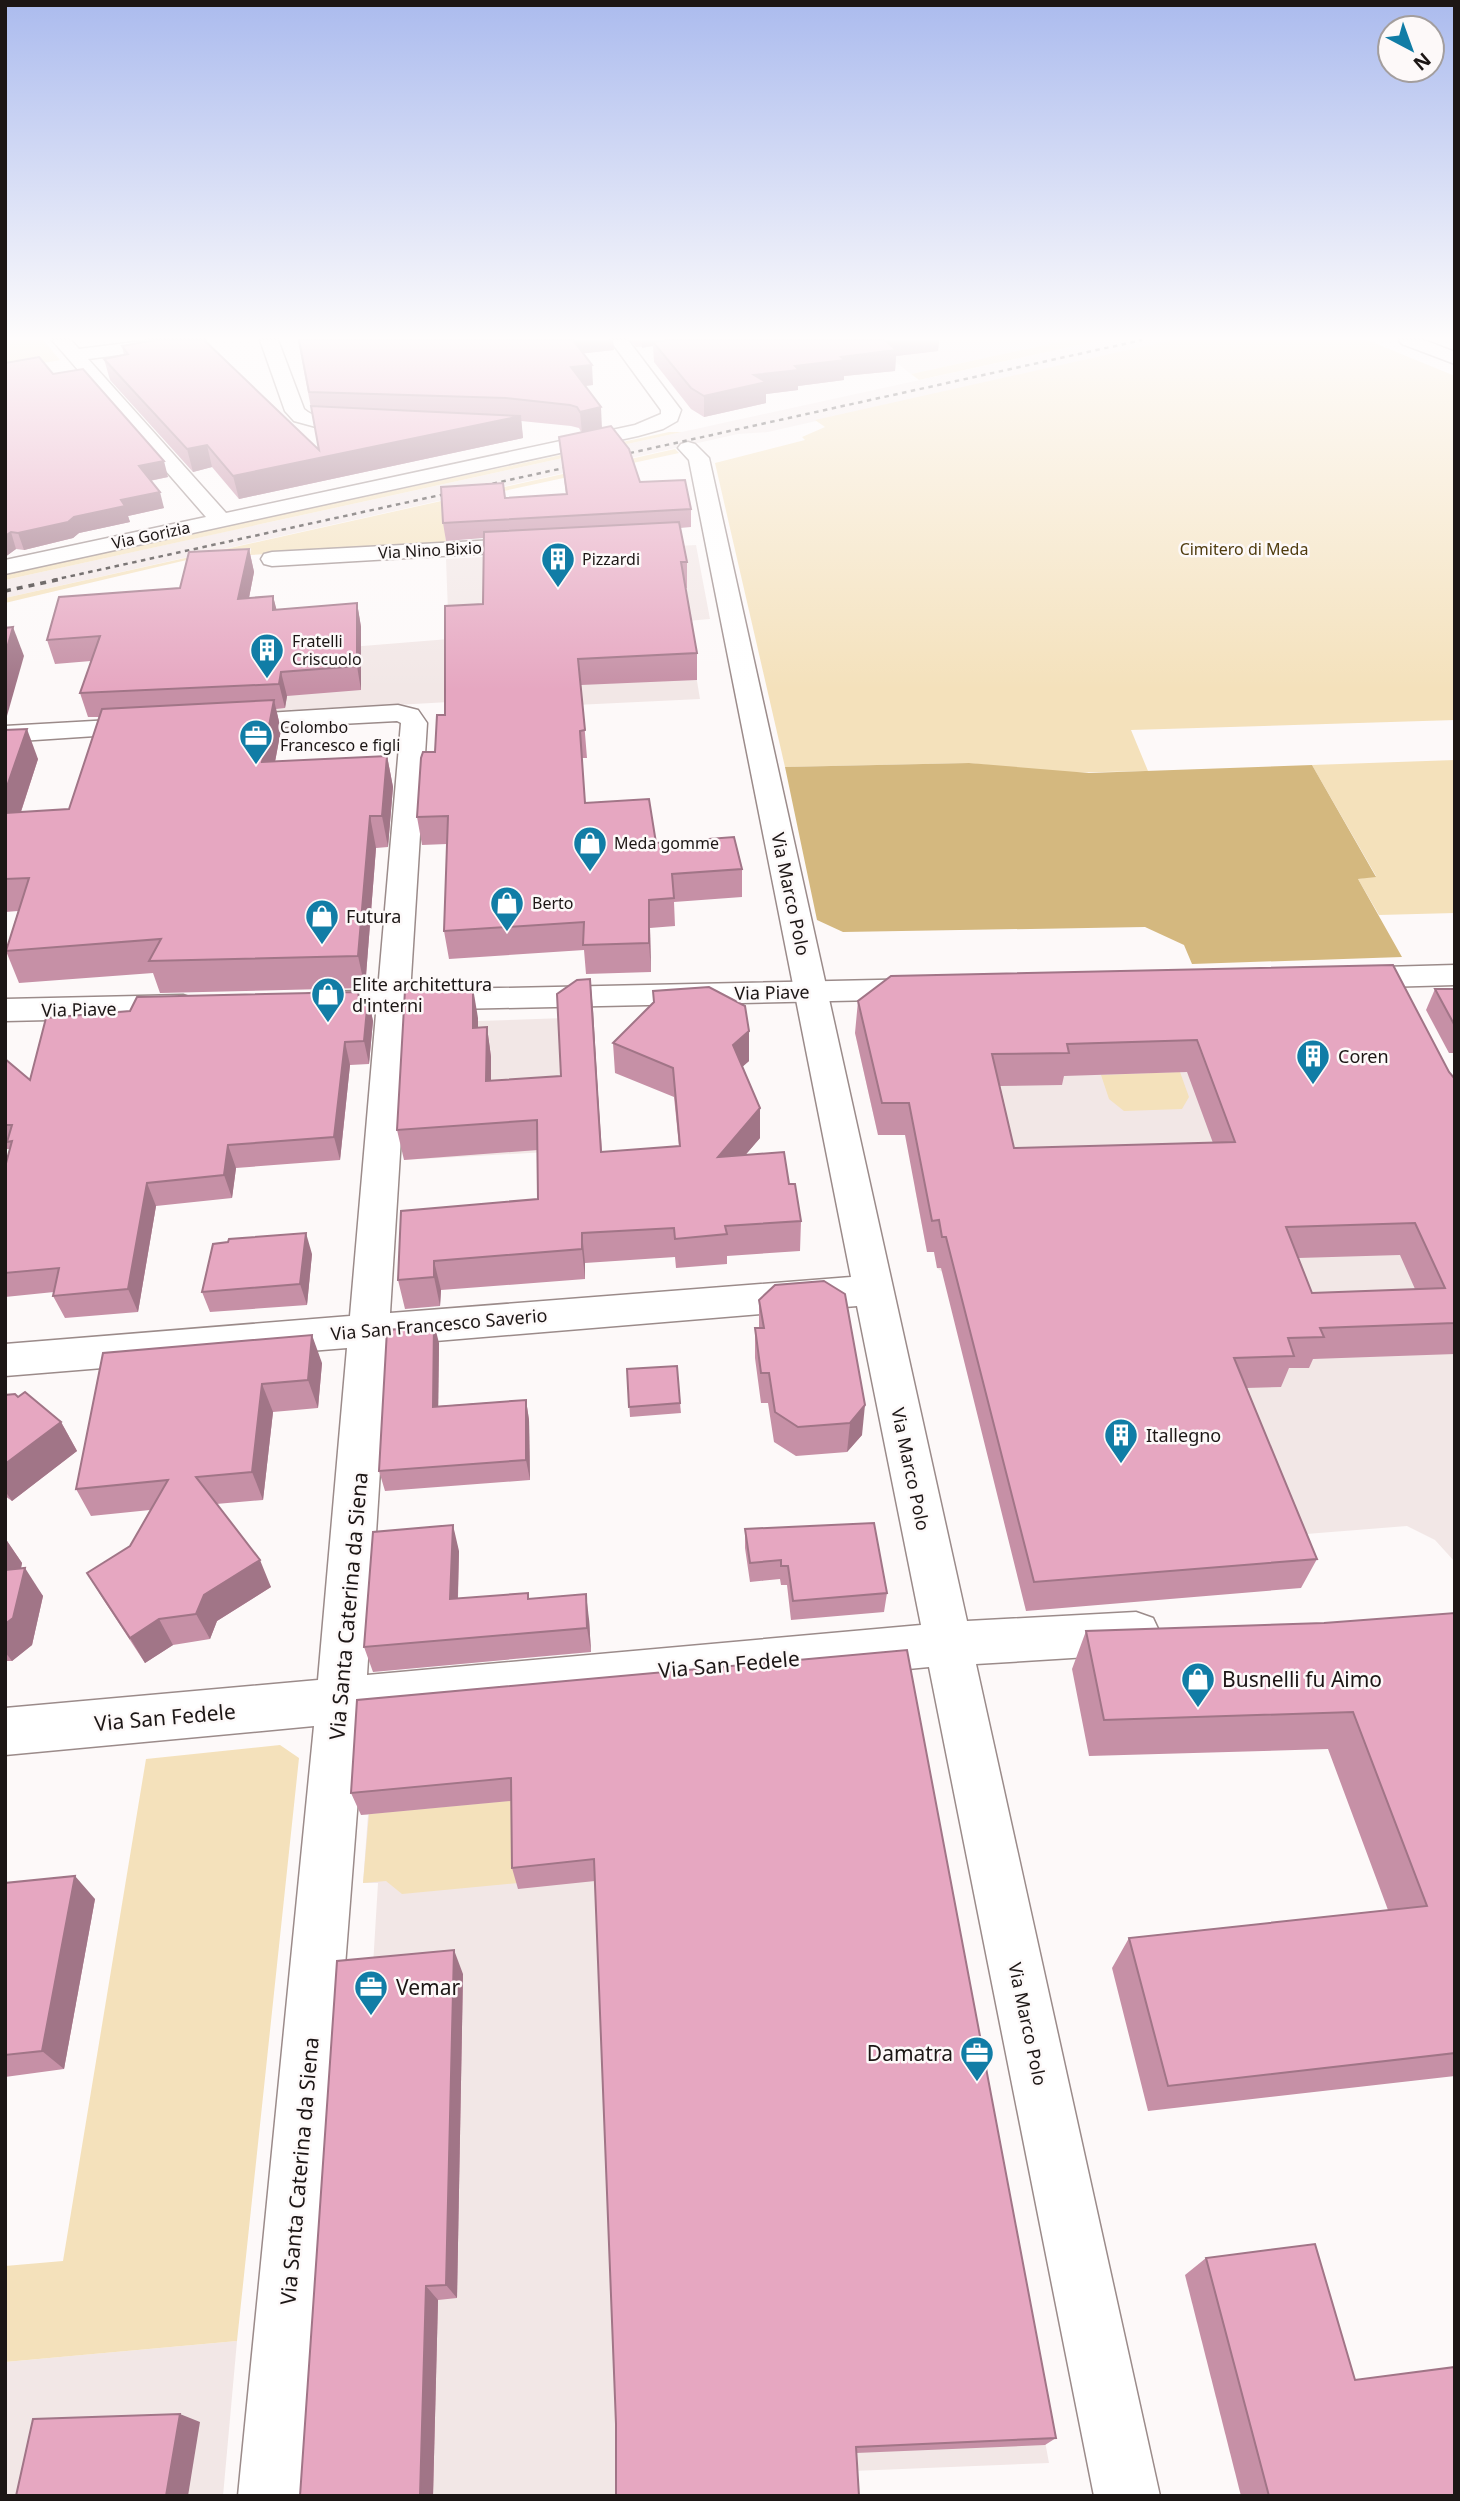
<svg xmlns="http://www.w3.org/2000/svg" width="1460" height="2501" font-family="'Noto Sans',sans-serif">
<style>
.built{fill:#f2e7e6}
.green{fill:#f4e1bb}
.forest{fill:#d4b87f}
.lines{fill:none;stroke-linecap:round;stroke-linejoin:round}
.minor-casing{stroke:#9b8b8a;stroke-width:3}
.tertiary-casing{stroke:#9b8b8a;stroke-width:3}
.minor{fill:#fff;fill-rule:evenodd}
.tertiary{fill:#fff;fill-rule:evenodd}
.rail-far1{stroke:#332d2c;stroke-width:2.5;stroke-dasharray:4.5 4.5;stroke-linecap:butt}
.rail{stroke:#332d2c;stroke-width:3.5;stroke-dasharray:6 6;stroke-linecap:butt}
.wall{fill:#c690a6;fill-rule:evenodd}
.shaded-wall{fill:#a17587}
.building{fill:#e6a7c1;stroke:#a17587;stroke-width:2;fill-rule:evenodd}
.labels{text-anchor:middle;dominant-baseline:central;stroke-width:5;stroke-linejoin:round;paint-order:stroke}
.far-street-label{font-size:16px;fill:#1c1615;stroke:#fdf9f9}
.far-park-label{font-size:16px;fill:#503c0f;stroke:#fdf9f9}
.far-poi-label{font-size:16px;fill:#1c1615;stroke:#fdf9f9;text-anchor:start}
.street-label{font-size:18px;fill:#1c1615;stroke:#fdf9f9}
.poi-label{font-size:18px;fill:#1c1615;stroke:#fdf9f9;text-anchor:start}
.near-street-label{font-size:21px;fill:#1c1615;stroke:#fdf9f9}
.near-poi-label{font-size:21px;fill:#1c1615;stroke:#fdf9f9;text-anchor:start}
</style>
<rect width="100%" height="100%" fill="#fdf9f9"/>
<!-- built -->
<g class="built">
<polygon points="867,340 1068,340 911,374"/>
<polygon points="1102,340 1172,340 768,432 738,434 5,598 5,580"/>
<polygon points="696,545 710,619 687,621 700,699 450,711 449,702 272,712 276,653 449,639 446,559"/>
<polygon points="888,1008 1455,1126 1455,1562 1435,1540 1407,1526 1281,1536 937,1268 934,1252 927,1252 915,1189 925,1188 914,1135 878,1135 855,1033"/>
<polygon points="593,1017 601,1149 404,1160 413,1020 479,1021"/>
<polygon points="902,1675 1049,2463 853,2471 854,2496 318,2496 372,1982 378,1883 363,1883 368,1815 361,1815 366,1723"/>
<polygon points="237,2341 223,2496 5,2496 5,2362"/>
</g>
<!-- green -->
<g class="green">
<polygon points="5,340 43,340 60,360 5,370"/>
<polygon points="1068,340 1102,340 919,380 911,374"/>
<polygon points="1172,340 1367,340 1455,376 1455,720 1131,730 1148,771 1058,773 969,763 785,767 715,463 805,440 802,437 825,427 815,420"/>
<polygon points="669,432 682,432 5,580 5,573"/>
<polygon points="675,449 679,453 444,504 446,544 250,555 251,548 229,550 5,603 5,598"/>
<polygon points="1455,760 1455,913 1379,915 1358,879 1376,876 1312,765"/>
<polygon points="1180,1072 1189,1097 1182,1109 1124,1111 1109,1099 1101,1075"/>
<polygon points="280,1745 299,1758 237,2341 5,2362 5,2266 63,2261 146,1759"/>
<polygon points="517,1800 518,1883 402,1894 386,1881 363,1883 369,1814"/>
</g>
<!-- forest -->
<polygon class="forest" points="969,763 1089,773 1312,765 1376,877 1358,879 1402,957 1192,964 1184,945 1145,927 843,932 817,920 785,767"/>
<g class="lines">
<!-- minor casing -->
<g class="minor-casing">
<g id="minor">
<polygon points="52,340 71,340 79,349 151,340 205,340 196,345 88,359 226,513 635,425 661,414 661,410 610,340 628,340 681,410 677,421 663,429 638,436 5,574 5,560 206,517"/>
<path d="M260 340H278L304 409C322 425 350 414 372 420L375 424 372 428 327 430 294 421 285 411Z"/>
<path d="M688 442 695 444 709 458 967 1621 1136 1612 1153 1618 1160 1633 1153 1648 1136 1654 976 1664 1160 2496H1094L929 1667 364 1721 304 2496H238L314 1726 5 1755V1708L318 1680 347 1348 5 1376V1344L350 1316 401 723 397 721 225 730 216 728 212 722 216 716 398 705 418 710 427 723 390 1313 851 1277 689 460 678 448 681 444ZM857 1306 921 1625 367 1675 388 1345Z"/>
<polygon points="534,538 542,540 545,545 542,550 272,566 264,564 261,559 264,554 272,552"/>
<polygon points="147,718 156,720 160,726 156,732 5,742 5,726"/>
</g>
</g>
<!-- tertiary casing -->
<g class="tertiary-casing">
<g id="tertiary">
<polygon points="1399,340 1424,340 1455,352 1455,364 1402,344"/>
<polygon points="1455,965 1455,985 1348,988 1337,985 1332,978 1337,971 1348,968"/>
<polygon points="924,979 936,982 940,989 936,996 924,999 316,1012 304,1009 300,1002 304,995 316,992"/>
<polygon points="183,995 195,999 199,1006 195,1013 183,1017 5,1021 5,999"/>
</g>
</g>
<!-- minor -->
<use href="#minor" class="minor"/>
<!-- tertiary -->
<use href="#tertiary" class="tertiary"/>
<!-- rail-far1 -->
<g class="rail-far1">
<polyline points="612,457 1142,340"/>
<polyline points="53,580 582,464"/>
</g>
<!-- rail -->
<polyline class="rail" points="5,591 61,579"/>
</g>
<!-- wall -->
<g class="wall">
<polygon points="298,340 613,340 614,350 583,353 593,385 585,386 602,428 640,482 691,509 691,527 680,528 687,562 687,588 685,588 697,653 697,680 581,685 587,758 582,758 585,803 656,843 742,869 742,897 674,902 675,926 650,928 651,972 586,974 584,950 449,959 444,931 447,844 422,845 417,817 445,715 483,604 484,538 446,541 443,523 505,498 566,494 559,437 581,432 579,428 571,426 521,421 523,438 239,499 212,467 193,472 110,380 104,359 124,355 122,346 319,450"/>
<polygon points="630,340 939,340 938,351 896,356 895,371 844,376 844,380 798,386 798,390 766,394 766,403 704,417 691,409 654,362 653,346 636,347"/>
<polygon points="5,363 53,374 168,477 150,481 164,508 128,516 130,522 79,533 73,538 24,550 16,549 5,557"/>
<polygon points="249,549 254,572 249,598 273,596 276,610 357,603 361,627 361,690 287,696 285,708 276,709 281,730 275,762 387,756 393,787 388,847 376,848 365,988 160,993 153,973 19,983 6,951 18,911 5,912 5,730 38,759 21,812 69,809 99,717 88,717 80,693 91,661 55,664 47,640 180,588"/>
<path d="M891 976 1449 1072 1455 1079V1354L1313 1359 1309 1368H1289L1281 1387 1246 1388 1317 1559 1301 1588 1026 1611 941 1268H937L934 1252H927L905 1135H878L855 1033 858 1001ZM1187 1072 1213 1143 1014 1148 1000 1086 1062 1085 1064 1076ZM1400 1255 1415 1289 1312 1293 1298 1258Z"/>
<polygon points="590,979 602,1152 679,1146 674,1097 615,1073 613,1043 654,1002 653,991 749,1061 742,1067 760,1138 745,1155 789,1184 801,1221 800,1251 727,1256 727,1264 676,1268 675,1257 585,1263 585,1279 441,1290 440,1306 405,1309 398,1280 538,1199 538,1150 404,1160 397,1130 478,1018 478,1028 487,1027 491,1057 491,1081 561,1076"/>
<polygon points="1435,989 1455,989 1455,1053 1449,1053 1426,1010"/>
<polygon points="359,998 368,998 373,1021 369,1064 350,1065 340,1160 236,1168 232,1198 156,1206 138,1312 65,1318 53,1296 54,1292 5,1297 5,1167 10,1149 5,1149 5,1059 30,1080"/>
<polygon points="312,1254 307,1305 210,1312 202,1292"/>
<polygon points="759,1300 862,1435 847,1452 796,1456 774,1442 768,1403 761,1403 755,1358 755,1328 759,1328"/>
<polygon points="439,1343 438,1406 526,1400 529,1420 530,1480 385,1491 379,1471"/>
<polygon points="103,1353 322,1363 318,1408 273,1412 263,1500 216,1504 271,1587 217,1621 210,1639 173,1645 145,1663 103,1599 87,1573 130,1546 150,1510 91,1516 76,1489"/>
<polygon points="627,1369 680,1403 681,1413 630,1417"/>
<polygon points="5,1395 18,1397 61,1422 77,1451 12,1501 5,1496"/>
<polygon points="745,1529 887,1593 884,1612 791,1620 787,1585 781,1585 780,1579 750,1582 745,1548"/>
<polygon points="5,1538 22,1563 21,1568 43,1596 32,1645 12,1661 5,1661"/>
<polygon points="459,1551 458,1598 529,1599 589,1619 591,1652 373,1672 364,1647"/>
<polygon points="1455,1613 1455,2076 1148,2111 1112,1968 1129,1938 1388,1910 1328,1749 1089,1756 1072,1669 1086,1631 1324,1623"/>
<polygon points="907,1650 1056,2438 1045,2445 856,2453 616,2424 595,1881 518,1889 512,1868 511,1801 361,1815 351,1793"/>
<polygon points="5,1883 95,1899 64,2069 5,2077"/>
<polygon points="463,1974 457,2298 438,2300 433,2496 300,2496"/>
<polygon points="1206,2258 1355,2380 1455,2496 1241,2496 1185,2275"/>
</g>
<!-- shaded-wall -->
<g class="shaded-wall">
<polygon points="569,340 613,340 614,350 570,355"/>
<polygon points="642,340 694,340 653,342 653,346 642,348"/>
<polygon points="882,340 939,340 938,351 896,356 895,371 844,376 844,380 798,386 798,390 766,394 766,403 704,417 704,396 754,375 841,357"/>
<polygon points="592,365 593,385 572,387 571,367"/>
<polygon points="601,407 602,429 582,433 580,412"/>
<polygon points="521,416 523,438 239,499 233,476"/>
<polygon points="207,445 212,467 193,472 187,449"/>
<polygon points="164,461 168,477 143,482 139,466"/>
<polygon points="160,492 164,508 128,516 130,522 79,533 73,538 24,550 18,533 74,517 121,500"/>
<polygon points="11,532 16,549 5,557 5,536"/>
<polygon points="249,549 254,572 244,623 238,599"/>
<polygon points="273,596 279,619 273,610"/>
<polygon points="357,603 361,627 361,690 357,666"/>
<polygon points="13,627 24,656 5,723 5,655"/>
<polygon points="281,672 287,696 285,708 279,684"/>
<polygon points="274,700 281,730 269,793 262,762"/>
<polygon points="27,729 38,759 10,845 5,832 5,792"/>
<polygon points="387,756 393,787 388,847 382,816"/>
<polygon points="370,816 376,848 365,988 358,956"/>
<polygon points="649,900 650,928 651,972 649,943"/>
<polygon points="590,979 593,1009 603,1182 601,1152"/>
<polygon points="473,988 478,1018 478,1058 473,1028"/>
<polygon points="368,998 373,1021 369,1064 364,1041"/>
<polygon points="487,1027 491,1057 491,1111 486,1081"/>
<polygon points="749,1031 749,1061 733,1075 733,1045"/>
<polygon points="345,1042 350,1065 340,1160 334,1137"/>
<polygon points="760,1108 760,1138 718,1187 718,1157"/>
<polygon points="228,1145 236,1168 232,1198 224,1175"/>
<polygon points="147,1183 156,1206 138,1312 128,1289"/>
<polygon points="306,1233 312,1254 307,1305 300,1284"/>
<polygon points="582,1233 585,1263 585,1279 582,1249"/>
<polygon points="434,1261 441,1290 440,1306 434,1277"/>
<polygon points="434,1323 439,1343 438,1427 433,1407"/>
<polygon points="312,1335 322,1363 318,1408 308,1380"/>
<polygon points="262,1384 273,1412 263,1500 252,1472"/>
<polygon points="526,1400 529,1420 530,1480 526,1460"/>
<polygon points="865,1405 862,1435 847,1452 850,1423"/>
<polygon points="61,1422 77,1451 12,1501 5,1491 5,1464"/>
<polygon points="453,1525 459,1551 457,1624 450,1599"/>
<polygon points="5,1538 22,1563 15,1598 5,1584"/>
<polygon points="260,1560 271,1587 217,1621 210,1639 196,1614 204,1595"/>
<polygon points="25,1568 43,1596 32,1645 12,1661 5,1652 5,1624"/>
<polygon points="586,1594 589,1619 591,1652 587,1628"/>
<polygon points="159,1619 173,1645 145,1663 130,1638"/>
<polygon points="75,1876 95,1899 64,2069 42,2051"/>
<polygon points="454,1950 463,1974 457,2298 446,2285"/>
<polygon points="426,2286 438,2300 433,2496 420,2496"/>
<polygon points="180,2414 200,2422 188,2496 166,2496"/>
</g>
<!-- building -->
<g class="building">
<polygon points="155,340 204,340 319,450 311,406 521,416 233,476 207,445 187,449 104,359 128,354 122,346"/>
<polygon points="299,340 573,340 592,365 571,367 601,407 580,412 577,407 570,405 506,398 309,392"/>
<polygon points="667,340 885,340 896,350 841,357 845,360 795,366 799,370 754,375 766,382 704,396 691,388 653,342"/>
<polygon points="39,357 53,374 83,369 164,461 139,466 160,492 121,500 125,506 74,517 68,522 18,533 11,532 5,536 5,363"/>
<polygon points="611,426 629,449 640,482 685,480 691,509 443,523 441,487 503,483 505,498 567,494 559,437"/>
<polygon points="679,522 687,562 681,562 697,653 578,659 585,730 580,731 585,803 649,799 656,843 734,837 742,869 672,874 674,898 649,900 649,943 583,945 584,922 444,931 448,816 417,817 421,758 423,752 435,752 437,715 445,715 445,606 483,604 484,532"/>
<polygon points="249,549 238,599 273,596 273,610 357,603 357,666 281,672 279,684 80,693 100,636 47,640 59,597 180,588 189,552"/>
<polygon points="13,627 5,655 5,628"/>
<polygon points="274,700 262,762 387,756 382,816 370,816 358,956 149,961 161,939 6,951 29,878 5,879 5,813 69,809 102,709"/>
<polygon points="27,729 5,792 5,730"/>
<path d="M1393 965 1449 1072 1455 1079V1323L1320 1328 1324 1337 1288 1338 1294 1356 1234 1358 1317 1559 1034 1582 946 1237H942L939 1220 932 1221 909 1103H882L858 1001 891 976ZM1197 1040 1235 1142 1014 1148 992 1054 1069 1053 1067 1044ZM1415 1223 1445 1288 1312 1293 1286 1227Z"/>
<polygon points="590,979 601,1152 680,1146 673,1068 613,1043 654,1002 653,991 709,987 745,1006 749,1031 733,1045 760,1108 718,1157 784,1152 789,1184 795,1184 801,1221 725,1226 727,1234 675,1239 674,1228 582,1233 582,1249 434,1261 434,1277 398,1280 401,1211 538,1199 537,1120 397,1130 405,990 473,988 473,1028 487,1027 486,1081 561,1076 557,994 577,980"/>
<polygon points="1435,989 1455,989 1455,1026"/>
<polygon points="358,992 359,998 368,998 364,1041 345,1042 334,1137 228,1145 224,1175 147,1183 128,1289 53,1296 59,1268 5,1273 5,1167 12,1141 7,1142 12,1125 5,1125 5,1059 30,1080 46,1018 130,1011 137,997"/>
<polygon points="306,1233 300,1284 202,1292 213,1244 228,1242 229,1239"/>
<polygon points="824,1281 845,1294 865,1405 850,1423 798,1427 775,1412 769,1373 761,1373 755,1328 764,1328 759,1300 775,1285"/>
<polygon points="434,1323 433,1407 526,1400 526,1460 379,1471 387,1330 399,1329 399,1326"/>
<polygon points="312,1335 308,1380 262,1384 252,1472 196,1477 260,1560 204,1595 196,1614 159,1619 130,1638 87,1573 130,1546 168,1480 76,1489 103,1353"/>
<polygon points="677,1366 680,1403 629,1407 627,1369"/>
<polygon points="25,1392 61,1422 5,1464 5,1395 15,1394 18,1397"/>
<polygon points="874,1523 887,1593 793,1601 788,1566 781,1566 781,1560 750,1563 745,1529"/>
<polygon points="453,1525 450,1599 528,1593 528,1599 586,1594 587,1628 364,1647 373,1532"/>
<polygon points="25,1568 13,1618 5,1624 5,1570"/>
<polygon points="1455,1613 1455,2053 1168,2086 1129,1938 1427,1906 1353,1712 1104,1720 1086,1631 1324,1623"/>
<polygon points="907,1650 1056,2438 856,2447 859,2496 616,2496 616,2424 594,1859 512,1868 511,1778 351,1793 357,1700"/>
<polygon points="75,1876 42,2051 5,2055 5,1883"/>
<polygon points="454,1950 446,2285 426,2286 420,2496 300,2496 337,1961"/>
<polygon points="1315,2244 1355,2380 1455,2367 1455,2496 1269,2496 1206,2258"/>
<polygon points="180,2414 166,2496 16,2496 33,2419"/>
</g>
<!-- sky -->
<linearGradient id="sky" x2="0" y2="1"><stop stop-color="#abbbee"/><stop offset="0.49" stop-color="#fefcfc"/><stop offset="1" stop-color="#fefcfc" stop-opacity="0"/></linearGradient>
<rect width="1460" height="690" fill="url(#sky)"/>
<!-- icons -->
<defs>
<g id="building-pin" transform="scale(1.75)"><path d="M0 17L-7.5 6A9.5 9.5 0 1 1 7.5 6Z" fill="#117da6" stroke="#fdf9f9"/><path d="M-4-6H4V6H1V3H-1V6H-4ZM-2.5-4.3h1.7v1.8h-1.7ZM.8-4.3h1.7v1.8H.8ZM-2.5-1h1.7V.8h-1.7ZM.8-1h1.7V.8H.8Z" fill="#fff"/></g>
<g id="office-pin" transform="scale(1.75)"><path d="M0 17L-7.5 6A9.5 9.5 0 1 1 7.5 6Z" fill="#117da6" stroke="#fdf9f9"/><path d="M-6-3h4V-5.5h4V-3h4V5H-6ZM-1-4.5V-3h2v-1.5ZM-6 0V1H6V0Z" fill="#fff"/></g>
<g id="shop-pin" transform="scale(1.75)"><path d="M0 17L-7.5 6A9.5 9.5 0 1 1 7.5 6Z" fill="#117da6" stroke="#fdf9f9"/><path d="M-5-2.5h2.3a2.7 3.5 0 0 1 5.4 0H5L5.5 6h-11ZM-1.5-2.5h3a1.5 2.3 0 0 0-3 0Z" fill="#fff"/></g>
</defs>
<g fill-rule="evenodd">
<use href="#building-pin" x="558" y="559"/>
<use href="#building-pin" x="267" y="650"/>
<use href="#office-pin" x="256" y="736"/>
<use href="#shop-pin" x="590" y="843"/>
<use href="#shop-pin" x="507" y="903"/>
<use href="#shop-pin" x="322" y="916"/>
<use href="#shop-pin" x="328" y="994"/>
<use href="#building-pin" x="1313" y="1056"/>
<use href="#building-pin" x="1121" y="1435"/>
<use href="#shop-pin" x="1198" y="1679"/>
<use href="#office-pin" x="371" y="1987"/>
<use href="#office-pin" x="977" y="2053"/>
</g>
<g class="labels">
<!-- far-street labels -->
<g class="far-street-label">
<text transform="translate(151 535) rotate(-12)">Via Gorizia</text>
<text transform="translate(430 550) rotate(-3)">Via Nino Bixio</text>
</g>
<!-- far-park labels -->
<g class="far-park-label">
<text x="1244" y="549">Cimitero di Meda</text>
</g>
<!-- far-poi labels -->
<g class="far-poi-label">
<text x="582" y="559">Pizzardi</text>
<text x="292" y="641">Fratelli<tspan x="292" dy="18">Criscuolo</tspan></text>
<text x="280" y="727">Colombo<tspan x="280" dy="18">Francesco e figli</tspan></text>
<text x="614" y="843">Meda gomme</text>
<text x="532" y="903">Berto</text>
</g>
<!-- street labels -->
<g class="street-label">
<text transform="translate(791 894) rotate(78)">Via Marco Polo</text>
<text transform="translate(772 992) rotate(-1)">Via Piave</text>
<text transform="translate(79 1009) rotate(-1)">Via Piave</text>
<text transform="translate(439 1324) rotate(-5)">Via San Francesco Saverio</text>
<text transform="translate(911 1469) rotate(78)">Via Marco Polo</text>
<text transform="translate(1028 2024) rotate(78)">Via Marco Polo</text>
</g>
<!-- poi labels -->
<g class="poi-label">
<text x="346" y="916">Futura</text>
<text x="352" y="984">Elite architettura<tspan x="352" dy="21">d'interni</tspan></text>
<text x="1338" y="1056">Coren</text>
<text x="1146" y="1435">Itallegno</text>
</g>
<!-- near-street labels -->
<g class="near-street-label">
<text transform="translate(348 1606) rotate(-85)">Via Santa Caterina da Siena</text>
<text transform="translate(729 1664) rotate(-5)">Via San Fedele</text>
<text transform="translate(165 1717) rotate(-5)">Via San Fedele</text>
<text transform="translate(299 2171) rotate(-85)">Via Santa Caterina da Siena</text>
</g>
<!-- near-poi labels -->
<g class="near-poi-label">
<text x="1222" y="1679">Busnelli fu Aimo</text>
<text x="396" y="1987">Vemar</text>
<text x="953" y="2053" text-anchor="end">Damatra</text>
</g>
</g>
<!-- border -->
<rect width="1460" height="2501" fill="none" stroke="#1c1615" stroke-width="14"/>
<!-- north arrow -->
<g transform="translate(1411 49) rotate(139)"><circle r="33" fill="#fdf9f9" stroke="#a39e9e" stroke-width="2"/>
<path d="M0-5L12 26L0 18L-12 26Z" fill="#117da6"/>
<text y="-10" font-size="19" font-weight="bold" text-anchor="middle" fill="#1c1615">N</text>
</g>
</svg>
